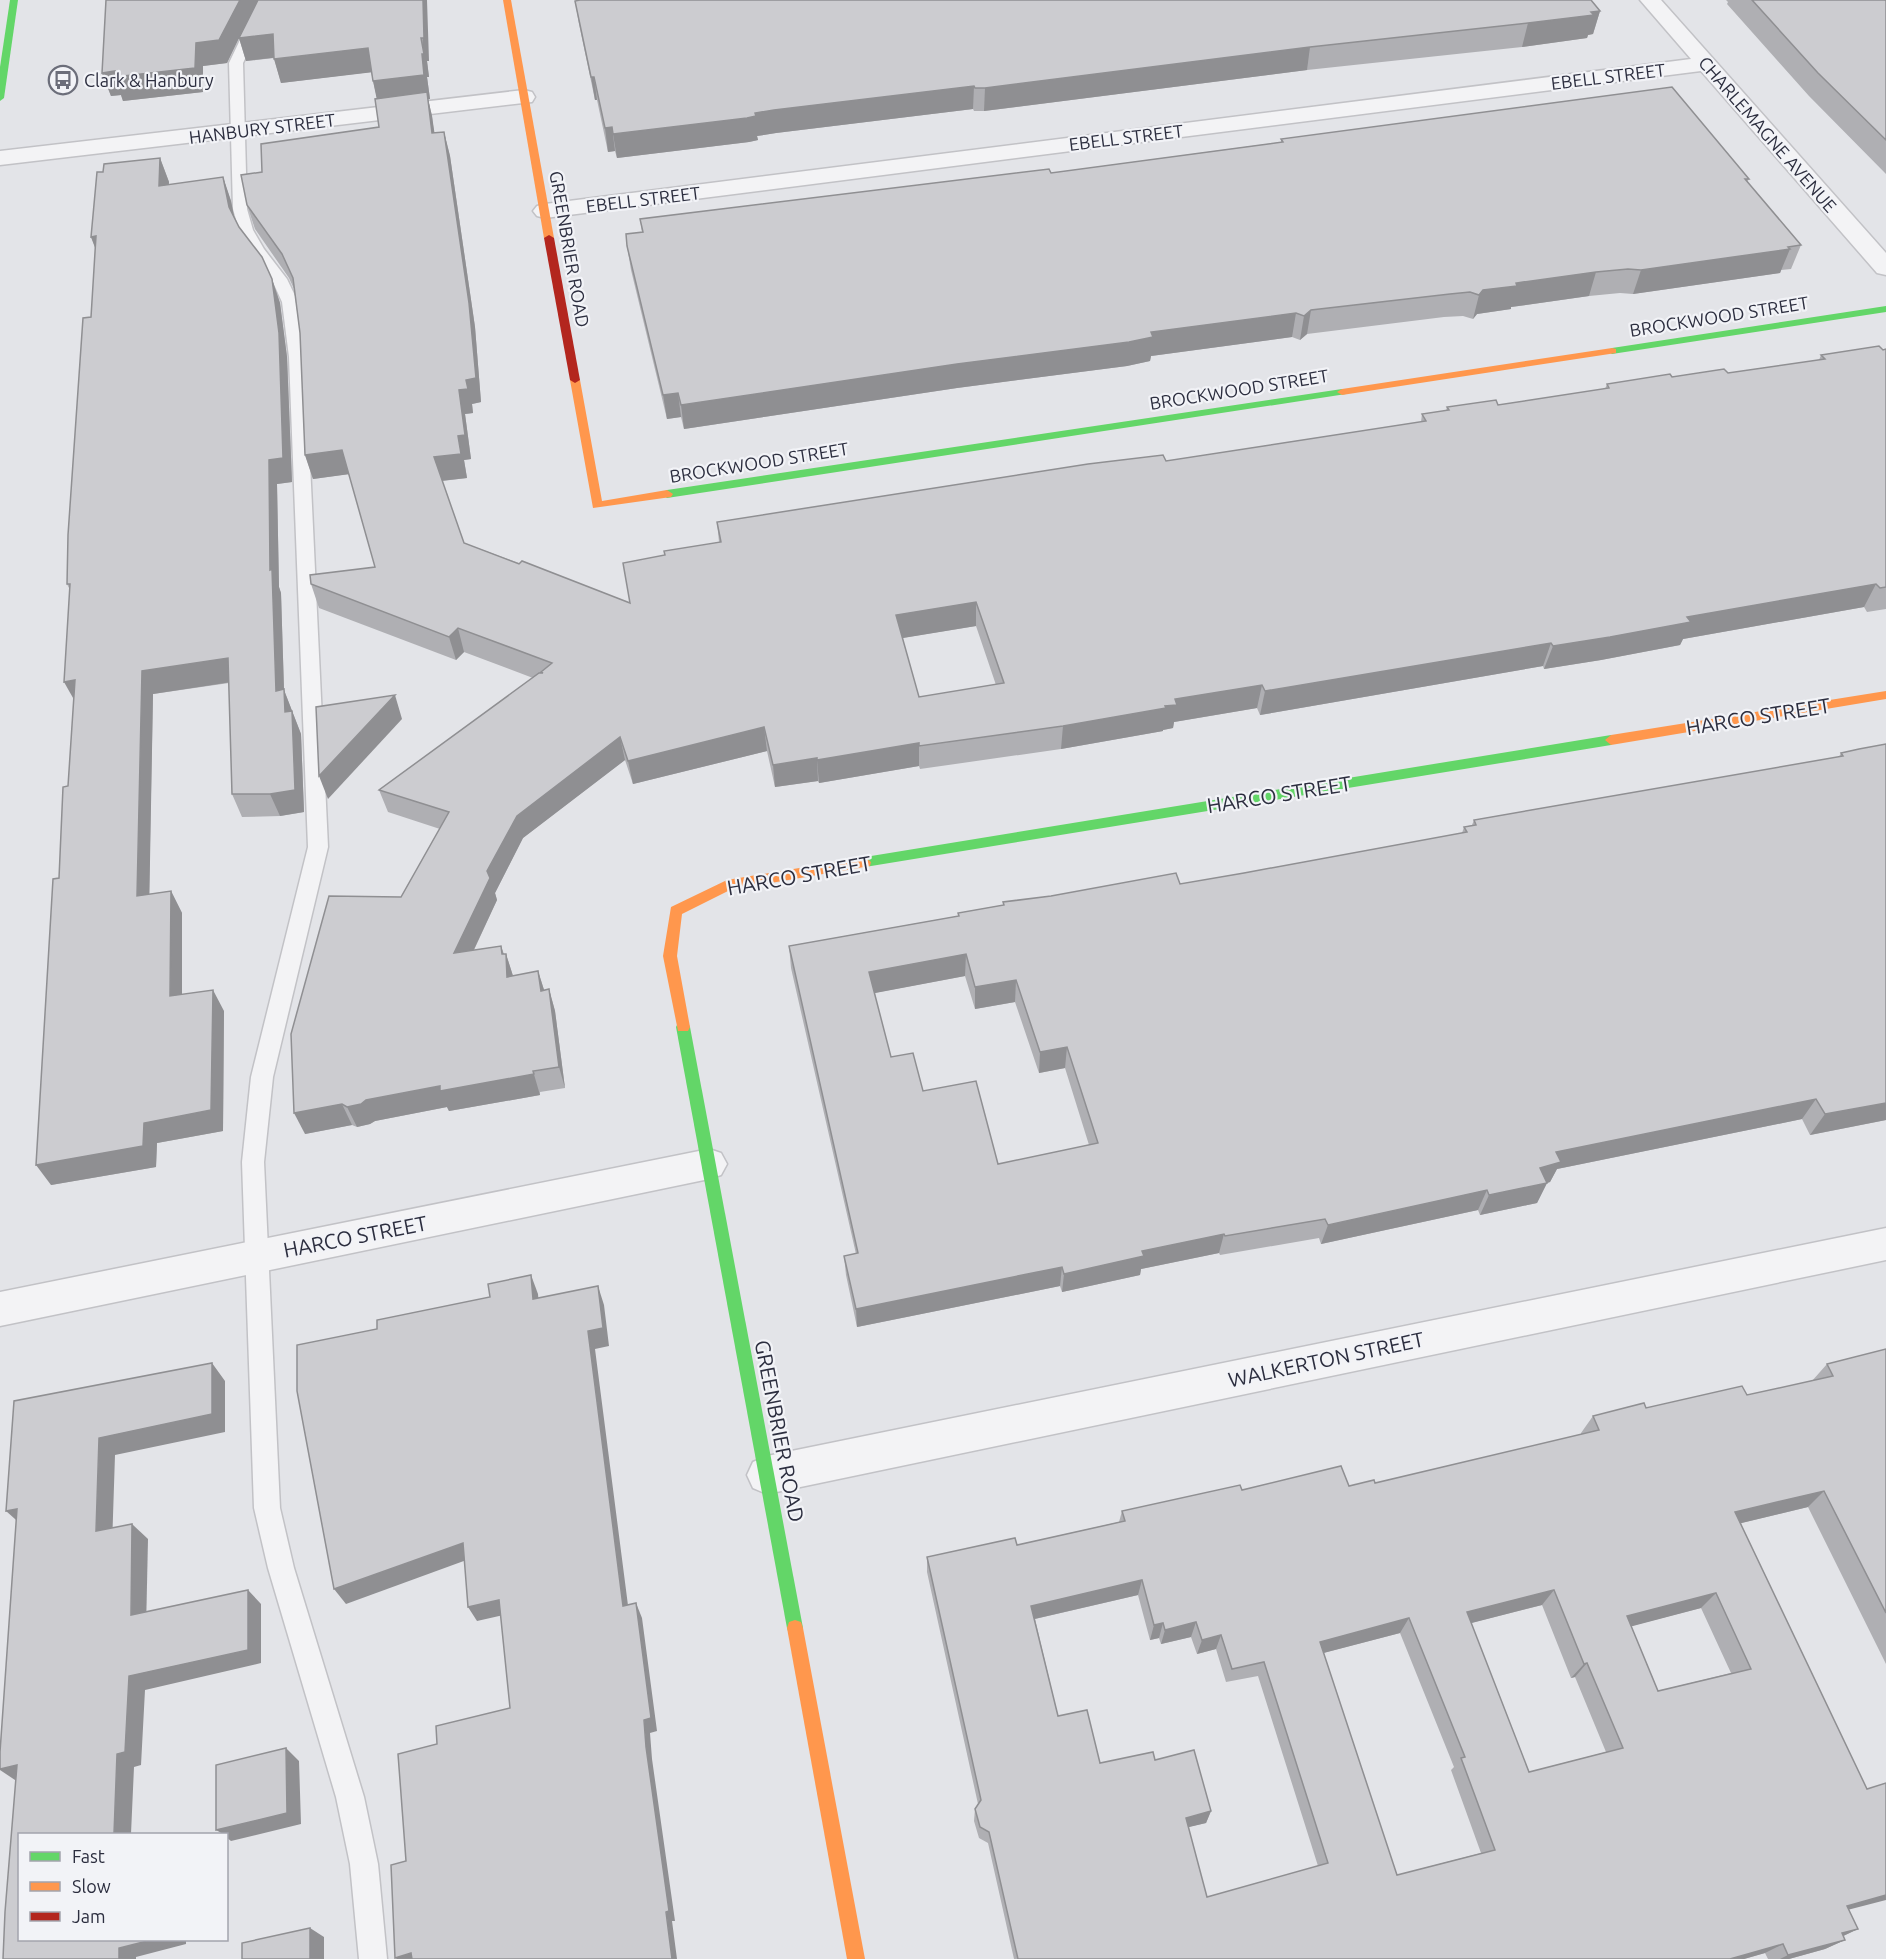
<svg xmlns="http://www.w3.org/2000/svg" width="1886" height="1959" font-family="Ubuntu,sans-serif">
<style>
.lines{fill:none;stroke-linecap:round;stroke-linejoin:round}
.lane-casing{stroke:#c2c2c6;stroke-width:3}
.street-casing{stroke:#c2c2c6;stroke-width:3}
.lane{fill:#f3f3f5;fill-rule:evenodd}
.street{fill:#f3f3f5;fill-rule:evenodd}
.fast{fill:#63d668;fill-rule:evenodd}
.slow{fill:#ff974d;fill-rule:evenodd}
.jam{fill:#b3261e;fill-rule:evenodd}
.wall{fill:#afafb3;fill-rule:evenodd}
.shaded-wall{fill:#8f8f92}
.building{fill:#ccccd0;stroke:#8f8f92;stroke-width:1.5;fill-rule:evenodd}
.labels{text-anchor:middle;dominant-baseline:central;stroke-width:4.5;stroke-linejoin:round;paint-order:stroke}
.far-street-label{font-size:18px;fill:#2c2e3f;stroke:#f2f3f7}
.far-poi-label{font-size:18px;fill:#2c2e3f;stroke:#f2f3f7;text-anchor:start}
.street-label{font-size:21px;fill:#2c2e3f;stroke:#f2f3f7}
</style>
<rect width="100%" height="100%" fill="#e3e4e8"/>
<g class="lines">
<!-- lane casing -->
<g class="lane-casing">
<polygon id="lane" points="259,0 273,0 243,63 247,209 253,230 264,249 287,279 298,302 305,357 328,847 273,1077 264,1162 280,1508 294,1568 364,1797 378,1864 387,1959 359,1959 350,1864 336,1797 268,1568 254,1508 242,1162 251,1077 308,847 289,357 282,302 272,280 249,250 239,230 233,209 229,63"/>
</g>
<!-- street casing -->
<g class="street-casing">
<g id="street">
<polygon points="1640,0 1661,0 1886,253 1886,275 1877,273 1701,71 545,218 537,216 533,211 537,206 545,204 1691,59"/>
<polygon points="524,90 532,92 535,97 532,102 0,165 0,151"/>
<polygon points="709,1149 721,1153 727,1164 721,1175 709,1179 0,1326 0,1292"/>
<polygon points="1886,1228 1886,1260 767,1494 753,1488 747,1475 753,1462 767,1456"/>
</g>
</g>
<!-- lane -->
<use href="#lane" class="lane"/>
<!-- street -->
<use href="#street" class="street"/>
<!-- fast -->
<g class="fast">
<polygon points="10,0 18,0 4,98 0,101 0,67"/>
<polygon points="1886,306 1886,312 1612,354 1607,351 1612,348"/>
<polygon points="1342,389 1347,392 1346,394 667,498 661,494 667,490"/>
<polygon points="1611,735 1617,740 1611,745 865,867 859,862 865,857"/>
<polygon points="683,1021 688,1023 690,1027 803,1628 801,1634 795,1636 789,1634 787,1628 676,1027 678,1023"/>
</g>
<!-- slow -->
<g class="slow">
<polygon points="503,0 511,0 554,238 549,241 544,238"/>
<polygon points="1612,348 1616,349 1616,353 1342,395 1337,392 1342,389"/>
<polygon points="575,377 580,380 602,501 667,490 673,494 671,497 593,508 570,380"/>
<polygon points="1886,691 1886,699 1611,745 1605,740 1611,735"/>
<polygon points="865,857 871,862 870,866 730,890 682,914 677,956 690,1027 688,1031 678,1031 663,956 671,907 727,880"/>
<polygon points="795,1620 801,1622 803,1628 865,1959 847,1959 787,1628 789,1622"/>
</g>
<!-- jam -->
<polygon class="jam" points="549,235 554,238 580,380 575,383 570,380 544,238"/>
</g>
<!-- wall -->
<g class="wall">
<path d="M106 0 429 61H427L429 77H427L430 99H428L432 116 434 133 444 132 450 156 475 327 481 402 472 404 473 413 465 414 471 459 464 460 467 478 442 481 464 543 630 603 665 555 719 542 717 522 1166 461 1421 422 1422 414 1446 411 1447 407 1498 405 1605 389 1607 384 1672 377 1728 373 1819 360 1821 355 1886 349V609L1867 612 1864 607 1683 639 1680 645 1601 660 1544 669 1543 666 1260 715 1257 708 1174 722 1173 728 1163 730V731L1061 749 920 769 919 766 819 783 818 781 775 787 767 751 633 784 625 760 523 838 495 893 497 900 474 950 501 946 504 954H506L513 976 538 971 544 990 549 989 555 1011 565 1088 540 1092V1095L449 1111 447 1107 375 1121 370 1124 357 1127 352 1125 305 1134 401 897 440 829 388 812 379 790 533 678 464 652 456 660 319 608 311 584 375 567 349 474 313 479 305 455 300 333 294 289 289 278 255 229 247 205 262 172 379 127 377 98 371 72 281 83 274 58 246 61 239 38 227 63 203 66V92L123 101 121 95 111 96 102 73ZM976 626 996 685 919 697 902 638Z"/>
<polygon points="1726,0 1885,0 1886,1 1886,174 1809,96 1727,4 1728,2"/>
<polygon points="575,1 1600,11 1593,34 1588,35 1587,38 1522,47 1307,70 984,111 974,111 973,109 776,133 757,136 758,140 749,142 617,158 615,151 608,152 597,100 595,100 579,24"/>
<polygon points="1281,139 1749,179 1747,182 1801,245 1791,269 1781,270 1780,273 1633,294 1620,293 1589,296 1511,307 1511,309 1477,314 1473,319 1463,316 1444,317 1307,334 1300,340 1292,337 1151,356 1150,361 1127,366 957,388 684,429 681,417 667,419 631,270 627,246 642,232 640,219 1051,173 1281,142"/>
<polygon points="160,158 169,182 168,185 223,177 231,201 234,217 239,227 272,279 280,303 287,357 292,482 277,484 279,587 281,593 284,690 301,734 304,812 280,816 242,817 232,794 229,683 153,694 149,894 171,891 182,913 182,994 224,1011 223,1131 157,1143 156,1167 51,1185 59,878 68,786 74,700 70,590 67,584 91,317 96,249 91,237 103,172"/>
<path d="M1859 749 1886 1120 1810 1135 1802 1119 1557 1169 1550 1182 1547 1183 1537 1203 1480 1215 1478 1210 1321 1244 1319 1238 1220 1255 1219 1253 1141 1269 1140 1275 1062 1292 1060 1286 857 1327 846 1275 844 1256 856 1254 791 968 789 946 958 916V913L1003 905V902L1180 884 1244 873 1462 833 1464 827 1472 825 1474 820 1839 757 1841 753ZM965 976 975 1009 1015 1002 1039 1073 1065 1068 1089 1145 998 1164 923 1091 891 1057 874 993Z"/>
<path d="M1886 1349V1664L1808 1507 1741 1523 1849 1910 1858 1929 1843 1936 1845 1940 1825 1949 1789 1959H1768L1765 1953 1744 1959H1014L988 1843 979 1838 974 1821 975 1809 978 1804 927 1572V1557L1017 1545 1119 1522 1122 1511 1242 1490 1349 1486 1375 1483 1581 1435V1433L1593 1416 1646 1408 1747 1395 1812 1381 1827 1364ZM1138 1595 1150 1640 1159 1638 1161 1644 1191 1637 1197 1654 1216 1649 1226 1682 1258 1676 1318 1866 1207 1897 1188 1827 1206 1823 1211 1811 1155 1760 1100 1763 1058 1716 1035 1619ZM1542 1605 1571 1678 1575 1677 1606 1752 1529 1772 1471 1623ZM1701 1608 1731 1673 1658 1691 1631 1626ZM1400 1633 1454 1767 1451 1770 1481 1853 1397 1875 1323 1653Z"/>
</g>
<!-- shaded-wall -->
<g class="shaded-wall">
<polygon points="240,0 258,0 273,34 280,57 246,61 239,38 227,63 203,66 203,92 123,101 121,95 111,96 102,73 196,43"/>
<polygon points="423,0 427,0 429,61 427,61 429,77 427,77 430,99 428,99 432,116 438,157 378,105 373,81 422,54"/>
<polygon points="1600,11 1593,34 1588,35 1587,38 1522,47 1528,23"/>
<polygon points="1310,47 1307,70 984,111 985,88"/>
<polygon points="368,48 374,72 281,83 274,59"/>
<polygon points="591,77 594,77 597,100 595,100"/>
<polygon points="974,86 973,109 776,133 757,136 758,140 749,142 617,158 613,134 774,110"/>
<polygon points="612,127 615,151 608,152 605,128"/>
<polygon points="444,132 450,156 475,327 481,402 472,404 473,413 465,414 471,459 464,460 467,478 440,481 434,457 458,436 459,390"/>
<polygon points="160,158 169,182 167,210 159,186"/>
<polygon points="223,177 231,201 237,231 229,207"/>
<polygon points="96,236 100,261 91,237"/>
<polygon points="1790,249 1780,273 1633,294 1641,270"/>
<polygon points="1596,272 1589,296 1511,307 1511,309 1477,314 1473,319 1479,295 1483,290 1516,283"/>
<polygon points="272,279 280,303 287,357 292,482 277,484 279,587 281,593 284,690 301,734 304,812 280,816 270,794 276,691 270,570 269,460"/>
<polygon points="1311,310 1307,334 1300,340 1304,316"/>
<polygon points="1296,313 1292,337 1151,356 1150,361 1127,366 957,388 684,429 681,405 1151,332"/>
<polygon points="678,393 681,417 667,419 663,395"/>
<polygon points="342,450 350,474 313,479 305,455"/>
<polygon points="1876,584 1864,607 1683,639 1680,645 1601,660 1544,669 1553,646 1687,617"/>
<polygon points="976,602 976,626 897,639 896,615"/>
<polygon points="458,628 464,652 456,660 449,637"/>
<polygon points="1551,643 1543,666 1260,715 1265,691"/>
<polygon points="228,658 238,681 153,694 149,918 137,896 142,671"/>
<polygon points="75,680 77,705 64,682"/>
<polygon points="1262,685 1257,708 1174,722 1173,728 1163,730 1163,731 1061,749 1063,726 1165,706 1175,699"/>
<polygon points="395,695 402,719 328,799 319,776"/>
<polygon points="764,727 767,751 633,784 628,761"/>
<polygon points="620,737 625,760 523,838 495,893 497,900 462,975 454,953 487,871 517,816"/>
<polygon points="919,743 919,766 819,783 817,760"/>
<polygon points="817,758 818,781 775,787 773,765"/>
<polygon points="171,891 182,913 182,1018 170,996"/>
<polygon points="501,946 506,963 506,954 513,976 507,977"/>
<polygon points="966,954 965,976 870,994 869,972"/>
<polygon points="538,971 545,993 541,991"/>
<polygon points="1016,980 1015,1002 975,1009 975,987"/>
<polygon points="549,989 555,1011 565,1088 559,1067"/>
<polygon points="213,990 224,1011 223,1131 157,1143 156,1167 51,1185 36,1165 144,1123"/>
<polygon points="1067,1047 1065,1068 1039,1073 1040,1052"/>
<polygon points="533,1071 540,1095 449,1111 447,1107 375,1121 370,1124 357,1127 347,1107 366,1100 440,1086"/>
<polygon points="1816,1099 1802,1119 1557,1169 1550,1182 1547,1183 1537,1203 1480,1215 1489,1195 1540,1168 1556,1152"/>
<polygon points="1886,1103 1886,1120 1810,1135 1825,1114"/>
<polygon points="342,1104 352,1125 305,1134 294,1113"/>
<polygon points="1487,1190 1478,1210 1321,1244 1328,1225"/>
<polygon points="1224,1234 1219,1253 1141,1269 1140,1275 1062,1292 1064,1274 1142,1251"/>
<polygon points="1062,1267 1060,1286 857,1327 856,1309"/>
<polygon points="531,1275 538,1294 540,1318 533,1299"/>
<polygon points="598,1286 604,1305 609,1346 595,1349 630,1621 623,1606 588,1331"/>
<polygon points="212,1363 225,1381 225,1432 115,1455 112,1547 96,1531 99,1438"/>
<polygon points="1824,1491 1808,1507 1721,1528 1735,1512"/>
<polygon points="17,1509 24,1527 6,1511"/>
<polygon points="132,1524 148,1539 146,1630 131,1615"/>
<polygon points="463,1543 472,1558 346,1604 334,1589"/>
<polygon points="1142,1580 1138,1595 1030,1620 1031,1606"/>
<polygon points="248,1590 261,1604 261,1663 145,1690 141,1765 134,1767 131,1834 114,1834 117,1754 129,1676"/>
<polygon points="1554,1590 1542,1605 1456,1627 1467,1612"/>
<polygon points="1716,1593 1701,1608 1614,1631 1627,1616"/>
<polygon points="499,1600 508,1614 477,1621 468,1607"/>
<polygon points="636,1603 642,1618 657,1731 650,1733 652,1759 675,1921 672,1921 677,1959 672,1959 646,1747"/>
<polygon points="1409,1618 1400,1633 1312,1656 1320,1642"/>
<polygon points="1196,1622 1191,1637 1161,1644 1165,1630"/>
<polygon points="1163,1623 1159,1638 1150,1640 1154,1625"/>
<polygon points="1221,1635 1216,1649 1197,1654 1202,1640"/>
<polygon points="1587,1663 1575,1677 1571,1678 1584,1664"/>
<polygon points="286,1748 299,1761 301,1824 231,1841 226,1837 226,1834 223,1834 216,1830"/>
<polygon points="17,1765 18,1782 0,1770 0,1769"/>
<polygon points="1211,1811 1206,1823 1181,1829 1186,1818"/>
<polygon points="1886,1895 1886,1900 1828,1915 1847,1906"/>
<polygon points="310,1928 324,1937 324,1959 310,1959"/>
<polygon points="1858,1929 1839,1938 1842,1933"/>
<polygon points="151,1940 186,1940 186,1944 136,1957 136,1959 119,1959 119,1948"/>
<polygon points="1845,1940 1825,1949 1789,1959 1780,1959 1788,1955"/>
<polygon points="1783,1944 1765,1953 1744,1959 1730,1959"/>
<polygon points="411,1953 419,1959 397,1959 395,1958"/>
</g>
<!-- building -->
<g class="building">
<polygon points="106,0 240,0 219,40 196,43 195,68 114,77 115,71 102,73"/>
<polygon points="258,0 423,0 424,38 421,38 424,54 422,54 424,75 373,81 368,48 274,59 273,34 239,38"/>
<polygon points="580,0 1591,0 1600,11 1591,12 1594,15 1528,23 1310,47 985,88 975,88 974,86 774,110 755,113 756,116 747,118 613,134 612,127 605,128 594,77 591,77 575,1"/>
<polygon points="1752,0 1885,0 1886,1 1886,140 1818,73"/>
<polygon points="1672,87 1749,179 1745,179 1801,245 1788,247 1790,249 1641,270 1628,269 1596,272 1516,283 1517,286 1483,290 1479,295 1470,292 1450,294 1311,310 1304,316 1296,313 1151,332 1153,337 1129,342 957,364 681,405 678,393 663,395 627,246 626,234 643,232 640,219 1049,169 1051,173 1283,142 1281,139"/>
<path d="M427 92 432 133 444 132 469 303 476 378 466 380 468 389 459 390 465 435 458 436 461 454 434 457 464 543 519 564 522 561 630 603 623 563 665 555 664 551 721 542 717 522 1088 464 1163 455 1166 461 1426 421 1422 414 1449 410 1447 407 1496 400 1498 405 1609 388 1607 384 1670 374 1672 377 1724 369 1728 373 1825 359 1821 355 1879 346 1883 350 1886 349V587L1880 588 1876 584 1687 617 1691 622 1610 637 1553 646 1551 643 1265 691 1262 685 1175 699 1177 705 1165 706 1166 708 1063 726 919 746V743L817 760V758L773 765 764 727 628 761 620 737 517 816 487 871 490 878 454 953 501 946 502 954H506L507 977 538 971 541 991 549 989 559 1067 533 1071 534 1074 440 1091V1086L366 1100 361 1104 347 1107 342 1104 294 1113 291 1034 329 896 401 897 449 812 379 790 539 673H543L541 672 552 663 458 628 449 637 311 584 310 575 375 567 342 450 305 455 300 333 293 278 282 254 247 205 241 175 262 172 261 144 379 127 375 99ZM976 602 1004 683 919 697 896 615Z"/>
<polygon points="160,158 159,186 223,177 229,207 239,227 262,257 272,279 279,333 283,458 269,460 270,570 272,569 276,691 284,689 285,712 292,711 295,790 270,794 232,794 228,658 142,671 137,896 171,891 170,996 213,990 211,1110 144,1123 143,1146 36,1165 53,879 59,878 63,787 68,786 75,680 64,682 70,584 67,584 68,535 83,318 91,317 96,236 91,237 97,172 103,172 104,164"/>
<polygon points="395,695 319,776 316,707"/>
<path d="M1886 744V1103L1825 1114 1816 1099 1556 1152 1561 1162 1540 1168 1547 1183 1489 1195 1487 1190 1328 1225 1325 1219 1225 1236 1224 1234 1142 1251 1144 1256 1064 1274 1062 1267 856 1309 844 1256 858 1253 789 946 959 916 958 913 1004 905 1003 902 1051 896 1176 873 1180 884 1244 873 1467 832 1464 827 1476 825 1474 820 1843 756 1841 753 1859 749ZM966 954 975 987 1016 980 1040 1052 1067 1047 1098 1143 998 1164 976 1081 923 1091 913 1053 891 1057 869 972Z"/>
<polygon points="531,1275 533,1299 598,1286 603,1328 588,1331 623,1606 636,1603 651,1718 644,1720 646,1747 669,1911 666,1912 672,1959 412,1959 411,1953 395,1958 391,1865 406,1861 398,1754 437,1744 436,1726 510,1708 499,1600 468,1607 463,1543 334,1589 297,1391 297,1345 377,1329 377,1320 490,1297 488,1284"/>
<path d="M1886 1349V1613L1824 1491 1735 1512 1867 1789 1886 1783V1895L1847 1906 1858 1929 1842 1933 1845 1940 1788 1955 1783 1944 1730 1959H1018L989 1832 980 1827 975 1809 981 1800 927 1557 1015 1538 1017 1545 1125 1521 1122 1511 1240 1485 1242 1490 1341 1466 1349 1486 1374 1480 1375 1483 1599 1430 1593 1416 1644 1403 1646 1408 1742 1386 1747 1395 1833 1376 1827 1364ZM1142 1580 1154 1625 1163 1623 1165 1630 1196 1622 1202 1640 1221 1635 1232 1669 1264 1662 1328 1863 1207 1897 1186 1818 1211 1811 1194 1750 1155 1760 1153 1752 1100 1763 1087 1710 1058 1716 1031 1606ZM1554 1590 1584 1664 1587 1663 1623 1748 1529 1772 1467 1612ZM1716 1593 1751 1669 1658 1691 1627 1616ZM1409 1618 1465 1757 1461 1758 1495 1850 1397 1875 1320 1642Z"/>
<polygon points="212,1363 212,1414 99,1438 96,1531 132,1524 131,1615 248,1590 248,1650 129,1676 125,1752 117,1754 114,1834 20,1834 20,1940 151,1940 119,1948 119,1959 3,1959 5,1912 17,1765 0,1769 0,1752 17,1509 6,1511 14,1401"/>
<polygon points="286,1748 287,1813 216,1830 216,1765"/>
<polygon points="310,1928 310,1959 242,1959 242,1943"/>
</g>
<!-- icons -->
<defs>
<g id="bus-ring" transform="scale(1.5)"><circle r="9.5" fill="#f2f3f7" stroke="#6c6e7a" stroke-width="1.5"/><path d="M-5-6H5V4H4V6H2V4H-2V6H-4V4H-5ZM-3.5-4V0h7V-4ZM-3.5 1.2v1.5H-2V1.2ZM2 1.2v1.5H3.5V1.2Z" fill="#6c6e7a"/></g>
</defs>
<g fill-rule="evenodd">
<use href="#bus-ring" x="63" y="80"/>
</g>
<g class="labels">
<!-- far-street labels -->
<g class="far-street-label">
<text transform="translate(1608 76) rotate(-7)">EBELL STREET</text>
<text transform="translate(262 128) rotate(-7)">HANBURY STREET</text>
<text transform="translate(1768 134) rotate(49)">CHARLEMAGNE AVENUE</text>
<text transform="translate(1126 137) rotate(-7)">EBELL STREET</text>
<text transform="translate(643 199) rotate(-7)">EBELL STREET</text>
<text transform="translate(570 249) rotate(80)">GREENBRIER ROAD</text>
<text transform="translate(1719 316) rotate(-9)">BROCKWOOD STREET</text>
<text transform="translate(1239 389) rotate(-9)">BROCKWOOD STREET</text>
<text transform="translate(759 462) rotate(-9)">BROCKWOOD STREET</text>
</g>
<!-- far-poi labels -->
<g class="far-poi-label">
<text x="84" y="80">Clark &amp; Hanbury</text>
</g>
<!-- street labels -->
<g class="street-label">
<text transform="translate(1758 716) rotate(-9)">HARCO STREET</text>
<text transform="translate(1279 794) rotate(-9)">HARCO STREET</text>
<text transform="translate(799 875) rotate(-10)">HARCO STREET</text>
<text transform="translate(355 1236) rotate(-11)">HARCO STREET</text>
<text transform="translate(1326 1359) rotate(-12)">WALKERTON STREET</text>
<text transform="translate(780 1431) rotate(79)">GREENBRIER ROAD</text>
</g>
</g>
<!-- legend -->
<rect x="18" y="1833" width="210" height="108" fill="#f2f3f7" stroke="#a3a4ad" stroke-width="1.5"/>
<rect x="30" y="1852" width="30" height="9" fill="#63d668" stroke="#a3a4ad" stroke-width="1.5"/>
<text x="72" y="1863" font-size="18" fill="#2c2e3f">Fast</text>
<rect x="30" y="1882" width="30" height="9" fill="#ff974d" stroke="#a3a4ad" stroke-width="1.5"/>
<text x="72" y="1893" font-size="18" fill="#2c2e3f">Slow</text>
<rect x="30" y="1912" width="30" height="9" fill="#b3261e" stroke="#a3a4ad" stroke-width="1.5"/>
<text x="72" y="1923" font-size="18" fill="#2c2e3f">Jam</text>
</svg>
